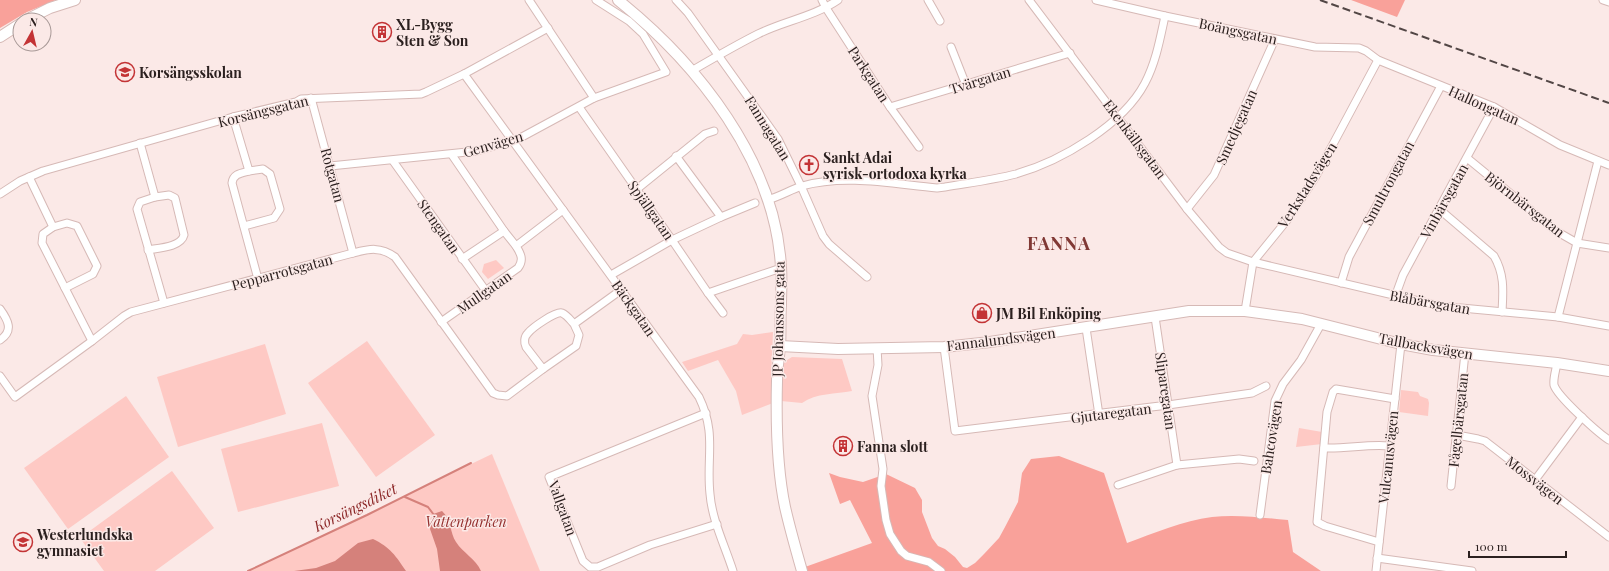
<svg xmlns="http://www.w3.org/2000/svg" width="1609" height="571" font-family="'Playfair Display',serif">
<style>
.green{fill:#fec9c4}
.forest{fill:#f9a19a}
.water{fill:#d5817b}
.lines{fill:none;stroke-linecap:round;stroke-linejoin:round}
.stream{stroke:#d5817b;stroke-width:2}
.street-casing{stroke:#d6b9b6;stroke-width:9}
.secondary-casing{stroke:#d6b9b6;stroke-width:12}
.street{stroke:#fff;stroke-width:7}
.secondary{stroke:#fff;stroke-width:10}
.rail{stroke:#524645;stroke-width:2;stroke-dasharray:8 4;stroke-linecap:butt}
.labels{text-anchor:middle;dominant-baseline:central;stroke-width:3;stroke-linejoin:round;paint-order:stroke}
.poi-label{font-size:14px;font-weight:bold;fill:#2b201f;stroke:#fbe9e7;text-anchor:start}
.street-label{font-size:14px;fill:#2b201f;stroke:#fbe9e7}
.park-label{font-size:14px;font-style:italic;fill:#95312f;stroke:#fbe9e7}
.water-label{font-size:15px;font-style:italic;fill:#8d2929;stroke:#fbe9e7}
.district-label{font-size:18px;font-weight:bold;letter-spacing:1px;fill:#813935;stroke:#fbe9e7}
</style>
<rect width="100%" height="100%" fill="#fbe9e7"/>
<!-- green -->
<g class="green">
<polygon points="496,260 504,268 488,279 482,272 484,264"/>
<polygon points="773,332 771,379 774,379 773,403 742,415 736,391 718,360 688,371 682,362 737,344 743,334 752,335"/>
<polygon points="367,341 435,435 376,477 308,383"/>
<polygon points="265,344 286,414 178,447 157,377"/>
<path d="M792 357 842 359 852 391C836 394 816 393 802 403L781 401 782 363Z"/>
<polygon points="1401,390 1418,392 1420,396 1428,399 1429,403 1428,416 1399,412"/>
<polygon points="126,396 169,457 68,529 24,468"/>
<polygon points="322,423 339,486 238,512 221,449"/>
<polygon points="1299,428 1322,432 1322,444 1296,447"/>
<polygon points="492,454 540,571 248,571"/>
<polygon points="172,471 214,528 155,571 104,571 80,538"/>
</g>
<!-- forest -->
<g class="forest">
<polygon points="0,0 56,0 27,12 0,28"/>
<polygon points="1351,0 1405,0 1397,17"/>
<path d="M1059 456 1104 473 1127 543C1154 533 1183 521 1212 517 1237 514 1264 518 1288 520L1293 552 1321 571H806L805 567 872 543 850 500 840 504 829 473 840 477 863 482 886 474 915 488 922 500V512L932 538 938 546 945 549 955 557 963 567 967 568 975 563 984 554 999 538 1005 527 1018 502 1022 473 1031 459Z"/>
</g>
<!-- water -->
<g class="water">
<path d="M442 511C451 519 450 533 456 542 463 553 476 559 481 571H440L437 549 430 529 433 514Z"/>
<path d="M373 539C390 547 396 556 406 571H294L316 568 335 561 358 543Z"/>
</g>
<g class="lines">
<!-- stream -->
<g class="stream">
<polyline points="405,497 428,507 434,515"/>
<polyline points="248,571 367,515 471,463"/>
</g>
<!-- street casing -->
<g class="street-casing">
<g id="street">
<polyline points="529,0 594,98"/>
<polyline points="676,0 688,13 778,139 801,186 823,236 829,244 867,277"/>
<polyline points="822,0 826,8 890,107 919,147"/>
<polyline points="928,0 940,21"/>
<polyline points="1029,0 1187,209 1219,247 1227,253 1253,262 1440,306 1558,317 1609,326"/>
<polyline points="1096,0 1165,16 1315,47 1359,48 1366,51 1378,60 1494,107 1560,145 1609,165"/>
<polyline points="1603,0 1609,2"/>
<polyline points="951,47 966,85"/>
<path d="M693 70C714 58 736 45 758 34 784 21 813 17 838 0"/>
<path d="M464 74 699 397C717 434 706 457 710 494 712 520 725 546 733 571"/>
<polyline points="311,98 353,253"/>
<polyline points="579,107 672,240 708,293 723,313"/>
<polyline points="890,107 1070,53"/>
<polyline points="233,117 249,171 263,169 270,174 280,209 274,218 244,226"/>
<path d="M140 143 155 197 169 195 175 198 184 235C181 247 159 248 148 250"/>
<polyline points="452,155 504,231 516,246"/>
<polyline points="676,156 721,217"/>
<polyline points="1467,158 1556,231 1577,243 1609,248"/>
<polyline points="393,161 486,291"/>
<polyline points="330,166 477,151 520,138 594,98 666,72 643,34 629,21 596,0"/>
<path d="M249 171C241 173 233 174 232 183L258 279"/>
<polyline points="29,177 53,227 67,223 77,226 97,266 93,274 65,288"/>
<polyline points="637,189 705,134 714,131"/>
<polyline points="0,194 20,181 43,171 233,117 296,102 301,99 421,94 426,92 464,74 548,28"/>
<polyline points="155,197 140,202 137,209 164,303"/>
<path d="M767 200C779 197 790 190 802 186 845 174 893 184 937 188L945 187C968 183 993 180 1016 174 1061 161 1123 125 1145 83 1156 62 1160 39 1165 16"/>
<polyline points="1187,209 1214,175 1275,39"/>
<path d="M1439 209 1494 256C1505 275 1503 292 1502 312"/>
<polyline points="53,227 43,234 42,243 92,341"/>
<polyline points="462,259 504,231"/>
<polyline points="611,275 672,240 721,217 755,203"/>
<polyline points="1341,283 1349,257 1441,86"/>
<polyline points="708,293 781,268"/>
<polyline points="1395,297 1403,275 1494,107"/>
<path d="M0 309C8 320 14 331 0 340"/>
<polyline points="1245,311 1253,262 1288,219 1316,176 1378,60"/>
<polyline points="1155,317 1177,465"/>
<polyline points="1558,317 1598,161"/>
<path d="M441 322 518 268C524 260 521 254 516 246L563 210"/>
<path d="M574 324C571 321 567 315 562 313 556 311 533 327 528 333 524 337 524 343 526 347L543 369 576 346 579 335 574 324 621 290"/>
<polyline points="1086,328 1099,415"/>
<polyline points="944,347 955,431 1168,405 1252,393 1266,386"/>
<polyline points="877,348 878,365 872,396 883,469 881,486 886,520 890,534 901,551 907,556 929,562 941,571"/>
<path d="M1557 363C1556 370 1553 378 1554 385 1557 396 1598 433 1609 440"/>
<path d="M0 376 15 397 92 341 124 316 131 312 353 253C369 249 380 246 395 257L493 393 498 395 507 396 543 369"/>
<polyline points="706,413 549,477 583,561 590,567 598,567 650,545 717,524"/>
<polyline points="1457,435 1478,439 1485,441 1609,537"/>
<path d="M1324 448C1346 449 1368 444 1389 446"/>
<polyline points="1535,480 1582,417"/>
<polyline points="1118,485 1177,465 1239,459 1254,461"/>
<polyline points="1451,486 1465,353"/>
<polyline points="1260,515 1275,401 1283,384 1301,360 1321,324"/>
<polyline points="1379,542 1325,526 1317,522 1327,412 1333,392 1336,389 1395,399"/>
<polyline points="1377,558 1472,571"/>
<polyline points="1376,571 1401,344"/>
</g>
</g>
<!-- secondary casing -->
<g class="secondary-casing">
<g id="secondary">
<path d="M618 0C698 64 775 161 781 267 782 280 781 293 781 305 780 319 781 333 780 346 779 358 777 369 777 381 776 420 777 469 785 507 790 529 796 550 802 571"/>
<polyline points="26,20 50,8 75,0"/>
<polyline points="0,37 20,24"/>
<polyline points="780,346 838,349 944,347 990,342 1189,311 1245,311 1302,319 1401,344 1433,350 1557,363 1609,371"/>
</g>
</g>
<!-- street -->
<use href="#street" class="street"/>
<!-- secondary -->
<use href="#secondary" class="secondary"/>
<!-- rail -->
<polyline class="rail" points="1320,0 1609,103"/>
</g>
<!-- icons -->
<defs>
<g id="building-ring" transform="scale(1)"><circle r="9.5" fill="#fbe9e7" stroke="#c33335" stroke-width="1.5"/><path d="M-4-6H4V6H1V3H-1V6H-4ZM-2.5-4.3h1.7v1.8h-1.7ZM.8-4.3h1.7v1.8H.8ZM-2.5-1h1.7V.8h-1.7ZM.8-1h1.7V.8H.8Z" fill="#c33335"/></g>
<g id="school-ring" transform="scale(1)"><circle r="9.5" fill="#fbe9e7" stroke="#c33335" stroke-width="1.5"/><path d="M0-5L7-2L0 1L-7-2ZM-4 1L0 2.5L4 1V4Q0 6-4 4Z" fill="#c33335"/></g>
<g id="church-ring" transform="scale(1)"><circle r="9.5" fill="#fbe9e7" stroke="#c33335" stroke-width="1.5"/><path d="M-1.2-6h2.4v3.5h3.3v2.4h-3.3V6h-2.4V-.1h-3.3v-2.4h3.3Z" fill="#c33335"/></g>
<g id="shop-ring" transform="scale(1)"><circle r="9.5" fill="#fbe9e7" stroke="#c33335" stroke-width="1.5"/><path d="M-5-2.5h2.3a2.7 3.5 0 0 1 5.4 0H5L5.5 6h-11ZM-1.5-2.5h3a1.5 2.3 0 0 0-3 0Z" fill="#c33335"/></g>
</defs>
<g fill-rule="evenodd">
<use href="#building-ring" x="382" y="32"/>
<use href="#school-ring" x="125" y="72"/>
<use href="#church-ring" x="809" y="165"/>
<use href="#shop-ring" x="982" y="313"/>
<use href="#building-ring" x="843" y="446"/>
<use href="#school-ring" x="23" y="542"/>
</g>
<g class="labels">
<!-- poi labels -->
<g class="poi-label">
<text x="396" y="24">XL-Bygg<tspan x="396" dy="16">Sten &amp; Son</tspan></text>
<text x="139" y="72">Korsängsskolan</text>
<text x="823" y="157">Sankt Adai<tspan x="823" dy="16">syrisk-ortodoxa kyrka</tspan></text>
<text x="996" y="313">JM Bil Enköping</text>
<text x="857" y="446">Fanna slott</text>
<text x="37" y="534">Westerlundska<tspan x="37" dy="16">gymnasiet</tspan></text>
</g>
<!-- street labels -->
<g class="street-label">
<text transform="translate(1238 31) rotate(12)">Boängsgatan</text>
<text transform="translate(869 74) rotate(57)">Parkgatan</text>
<text transform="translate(980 80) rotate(-17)">Tvärgatan</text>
<text transform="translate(1484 105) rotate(24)">Hallongatan</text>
<text transform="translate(263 111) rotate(-14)">Korsängsgatan</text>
<text transform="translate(1236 127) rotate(-66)">Smedjegatan</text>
<text transform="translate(768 128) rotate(58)">Fannagatan</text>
<text transform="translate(1135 139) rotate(53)">Ekenkällsgatan</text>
<text transform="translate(493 144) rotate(-16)">Genvägen</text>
<text transform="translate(333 175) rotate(75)">Rotgatan</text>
<text transform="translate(1388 183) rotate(-62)">Smultrongatan</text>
<text transform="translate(1307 185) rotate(-58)">Verkstadsvägen</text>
<text transform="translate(1444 201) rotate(-61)">Vinbärsgatan</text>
<text transform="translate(1525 204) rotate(38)">Björnbärsgatan</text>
<text transform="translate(651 210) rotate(55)">Spjällgatan</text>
<text transform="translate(439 226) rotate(55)">Stengatan</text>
<text transform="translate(282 272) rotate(-15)">Pepparrotsgatan</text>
<text transform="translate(484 292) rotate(-35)">Mullgatan</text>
<text transform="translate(1430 302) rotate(10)">Blåbärsgatan</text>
<text transform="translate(634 308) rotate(55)">Bäckgatan</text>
<text transform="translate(778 319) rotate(-89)">JP Johanssons gata</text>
<text transform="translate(1001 339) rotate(-7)">Fannalundsvägen</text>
<text transform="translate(1426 346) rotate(10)">Tallbacksvägen</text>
<text transform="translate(1166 391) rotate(82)">Sliparegatan</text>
<text transform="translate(1111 413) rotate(-7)">Gjutaregatan</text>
<text transform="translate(1458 420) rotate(-84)">Fågelbärsgatan</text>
<text transform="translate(1271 437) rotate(-81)">Bahcovägen</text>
<text transform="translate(1388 457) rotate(-84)">Vulcanusvägen</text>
<text transform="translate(1535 480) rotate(38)">Mossvägen</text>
<text transform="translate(563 508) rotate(70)">Vallgatan</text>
</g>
<!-- park labels -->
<g class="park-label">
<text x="466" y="521">Vattenparken</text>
</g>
<!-- water labels -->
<g class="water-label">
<text transform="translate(355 507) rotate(-26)">Korsängsdiket</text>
</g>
<!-- district labels -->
<g class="district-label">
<text x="1059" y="243">FANNA</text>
</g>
</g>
<!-- north arrow -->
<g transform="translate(32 32) rotate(8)"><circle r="19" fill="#fbe9e7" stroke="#a89997"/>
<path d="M0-3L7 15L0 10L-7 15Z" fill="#c33335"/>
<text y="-6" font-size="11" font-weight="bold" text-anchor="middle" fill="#2b201f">N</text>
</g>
<!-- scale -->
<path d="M1469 551v6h97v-6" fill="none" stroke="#2b201f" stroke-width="2"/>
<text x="1475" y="551" font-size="12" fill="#2b201f" stroke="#fbe9e7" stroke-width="3" paint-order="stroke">100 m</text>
</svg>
